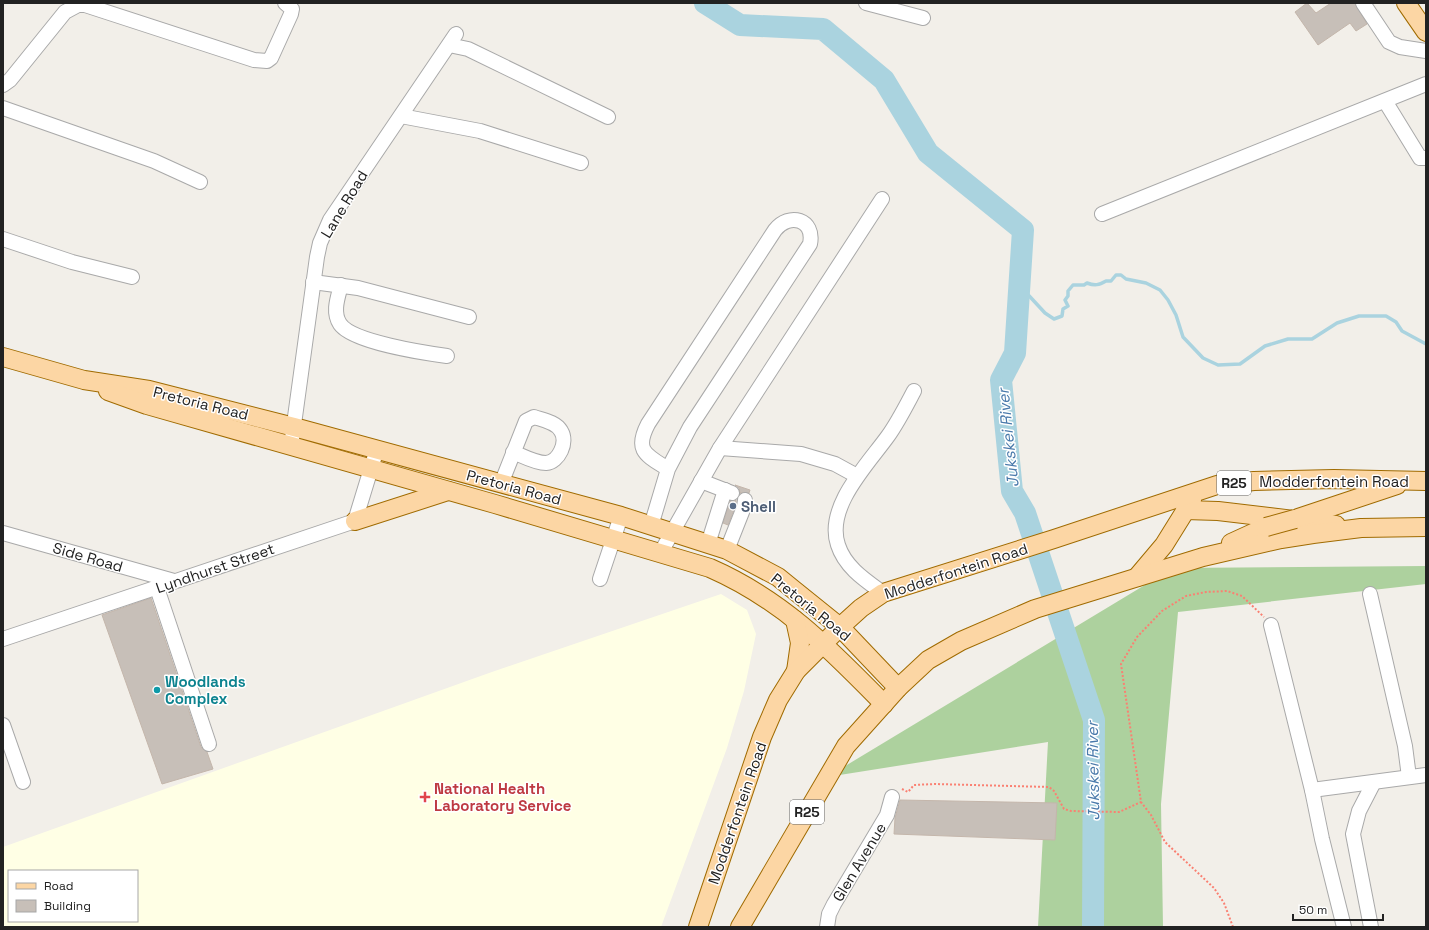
<svg xmlns="http://www.w3.org/2000/svg" width="1429" height="930" font-family="'Space Grotesk',sans-serif">
<style>
.education{fill:#ffffe5;fill-rule:evenodd}
.forest{fill:#add19e}
.lines{fill:none;stroke-linecap:round;stroke-linejoin:round}
.stream{stroke:#aad3df;stroke-width:3.5}
.river{stroke:#aad3df;stroke-width:22}
.building{fill:#c7bfb8;stroke:#c4b6ab}
.minor-casing{stroke:#a9a9a9;stroke-width:16}
.major-casing{stroke:#a06b00;stroke-width:20}
.path{stroke:#fa8072;stroke-width:2;stroke-dasharray:2 2;stroke-linecap:butt}
.minor{stroke:#fff;stroke-width:14}
.major{stroke:#fcd6a4;stroke-width:18}
.major-bridge-casing{stroke:#a06b00;stroke-width:20;stroke-linecap:butt}
.major-bridge{stroke:#fcd6a4;stroke-width:18}
.service-dot{fill:#5c6f8a;stroke:#fff;stroke-width:1.5}
.culture-dot{fill:#0f9aa8;stroke:#fff;stroke-width:1.5}
.health-dot{fill:#e0444e;stroke:#fff;stroke-width:1.5}
.labels{text-anchor:middle;dominant-baseline:central;stroke-width:3;stroke-linejoin:round;paint-order:stroke}
.shield{fill:#fff;stroke:#646464;stroke-width:1}
.shield-label{font-size:14px;font-weight:bold;fill:#222}
.street-label{font-size:15px;fill:#222;stroke:#fff}
.service-label{font-size:15px;font-weight:bold;fill:#4e5e75;stroke:#fff;text-anchor:start}
.culture-label{font-size:15px;font-weight:bold;fill:#0d838f;stroke:#fff;text-anchor:start}
.health-label{font-size:15px;font-weight:bold;fill:#be3a42;stroke:#fff;text-anchor:start}
.water-label{font-size:16px;font-style:italic;fill:#4a7aab;stroke:#fff}
</style>
<rect width="100%" height="100%" fill="#f2efe9"/>
<!-- education -->
<path class="education" d="M721 594 747 610 756 634 744 691 727 748 661 927H3V847L489 673ZM9 871H137V921H9Z"/>
<!-- forest -->
<polygon class="forest" points="1426,566 1426,584 1178,612 1161,804 1163,927 1038,927 1048,742 827,777 1173,568"/>
<g class="lines">
<!-- stream -->
<path class="stream" d="M1020 286 1045 313 1054 319 1062 316 1063 309 1068 306 1065 300 1068 296V291L1073 285H1084L1087 283C1095 286 1099 285 1106 281H1111L1116 275H1121L1126 279 1146 283 1160 290 1168 300 1176 315 1183 337 1203 358 1218 365 1240 364 1265 346 1288 339H1312L1337 323 1359 316H1386L1396 322 1402 331 1426 344"/>
<!-- river -->
<polyline class="river" points="705,3 740,25 823,29 884,80 928,153 1023,230 1015,353 1001,380 1012,491 1025,513 1094,720 1093,927"/>
</g>
<!-- building -->
<g class="building">
<polygon points="1307,3 1316,13 1331,3 1355,3 1367,24 1356,31 1350,23 1318,45 1295,12"/>
<polygon points="735,485 750,490 749,493 740,493 739,488"/>
<polygon points="736,500 736,505 728,525 723,523 730,501"/>
<polygon points="151,598 201,747 207,752 213,769 162,784 102,615"/>
<polygon points="900,800 1057,803 1055,840 894,834 895,818"/>
</g>
<g class="lines">
<!-- minor casing -->
<g class="minor-casing">
<g id="minor">
<polyline points="866,3 923,18"/>
<polyline points="1363,3 1389,42 1400,47 1426,51"/>
<polyline points="449,45 468,49 608,117"/>
<polyline points="3,85 10,80 65,12 78,5 85,5 254,60 267,61 271,58 291,14 292,9 285,3"/>
<polyline points="1385,101 1420,158 1426,158"/>
<polyline points="3,108 154,161 200,182"/>
<polyline points="401,116 480,131 581,163"/>
<polyline points="1102,214 1426,84"/>
<polyline points="3,239 72,262 132,277"/>
<polyline points="313,282 358,288 469,317"/>
<path d="M341 285C338 297 332 312 340 324 352 342 425 353 447 356"/>
<polyline points="291,446 317,257 320,243 330,220 456,34"/>
<polyline points="720,448 801,454 835,464 857,476"/>
<polyline points="701,481 732,493"/>
<path d="M501 484 526 421 534 417C543 420 556 422 561 431 568 442 559 462 546 463 535 463 523 456 513 452"/>
<path d="M651 526 668 469 690 427 810 244C815 219 789 212 775 230L648 424C634 451 646 455 668 469"/>
<polyline points="3,533 174,581"/>
<polyline points="708,544 725,490"/>
<polyline points="727,550 744,507 745,500"/>
<polyline points="661,552 720,448 882,199"/>
<polyline points="600,579 621,516"/>
<polyline points="157,588 209,744"/>
<path d="M883 593C865 580 845 567 838 545 825 507 868 464 888 436 898 422 906 406 914 391"/>
<polyline points="1370,594 1405,746 1409,777"/>
<polyline points="1271,625 1312,790 1322,839 1344,927"/>
<polyline points="3,639 355,521 377,449"/>
<polyline points="3,725 23,782"/>
<polyline points="1312,790 1426,775"/>
<polyline points="827,927 829,914 834,904 887,815 892,797"/>
<polyline points="1371,927 1353,834 1359,811 1374,782"/>
</g>
</g>
<!-- major casing -->
<g class="major-casing">
<g id="major">
<polyline points="1406,3 1426,32"/>
<polyline points="3,357 84,380 149,390 294,427 621,516 727,550 778,577 794,590 840,627 898,688"/>
<path d="M108 391 147 405 495 504 710 568C783 600 829 648 884 704"/>
<polyline points="1185,510 1218,511 1336,525"/>
<polyline points="1298,518 1397,485"/>
<polyline points="355,521 448,491"/>
<polyline points="1231,543 1266,527"/>
<polyline points="1137,577 1164,545 1192,500"/>
<polyline points="795,620 800,643 796,671"/>
<polyline points="698,927 762,737 778,700 796,671 840,627 861,608 883,593 1054,539 1217,485 1254,481 1334,479 1426,481"/>
<polyline points="740,927 846,746 898,688 928,660 961,641 1035,609 1203,557 1281,539 1313,534 1361,528 1426,527"/>
</g>
</g>
<!-- path -->
<g class="path">
<polyline points="902,789 908,792 914,785 935,784 1049,787 1054,791 1064,809 1071,811 1119,812 1141,802"/>
<polyline points="1233,927 1224,903 1214,888 1165,842 1151,815 1141,802 1121,664 1137,637 1162,611 1186,596 1206,592 1227,591 1242,596 1264,617"/>
</g>
<!-- minor -->
<use href="#minor" class="minor"/>
<!-- major -->
<use href="#major" class="major"/>
<!-- major-bridge casing -->
<g class="major-bridge-casing">
<polyline id="major-bridge" points="1266,527 1295,519"/>
</g>
<!-- major-bridge -->
<use href="#major-bridge" class="major-bridge"/>
</g>
<!-- markers -->
<circle class="service-dot" cx="733" cy="506" r="4"/>
<circle class="culture-dot" cx="157" cy="690" r="4"/>
<path class="health-dot" d="M423 791h4v4h4v4h-4v4h-4v-4h-4v-4h4z"/>
<g class="labels">
<!-- shield labels -->
<g class="shield">
<rect x="1217" y="471" width="34" height="24" rx="3"/>
<rect x="790" y="800" width="34" height="24" rx="3"/>
</g>
<g class="shield-label">
<text x="1234" y="483">R25</text>
<text x="807" y="812">R25</text>
</g>
<!-- street labels -->
<g class="street-label">
<text transform="translate(344 204) rotate(-59)">Lane Road</text>
<text transform="translate(201 403) rotate(14)">Pretoria Road</text>
<text x="1334" y="481">Modderfontein Road</text>
<text transform="translate(514 487) rotate(15)">Pretoria Road</text>
<text transform="translate(88 557) rotate(16)">Side Road</text>
<text transform="translate(215 568) rotate(-19)">Lyndhurst Street</text>
<text transform="translate(956 571) rotate(-18)">Modderfontein Road</text>
<text transform="translate(811 607) rotate(39)">Pretoria Road</text>
<text transform="translate(737 813) rotate(-71)">Modderfontein Road</text>
<text transform="translate(859 862) rotate(-59)">Glen Avenue</text>
</g>
<!-- service labels -->
<g class="service-label">
<text x="741" y="506">Shell</text>
</g>
<!-- culture labels -->
<g class="culture-label">
<text x="165" y="681">Woodlands<tspan x="165" dy="17">Complex</tspan></text>
</g>
<!-- health labels -->
<g class="health-label">
<text x="434" y="788">National Health<tspan x="434" dy="17">Laboratory Service</tspan></text>
</g>
<!-- water labels -->
<g class="water-label">
<text transform="translate(1008 438) rotate(-96)">Jukskei River</text>
<text transform="translate(1093 771) rotate(-91)">Jukskei River</text>
</g>
</g>
<!-- border -->
<rect width="1429" height="930" fill="none" stroke="#222222" stroke-width="8"/>
<!-- legend -->
<rect x="8" y="870" width="130" height="52" fill="#ffffff" stroke="#a7a7a7"/>
<rect x="16" y="883" width="20" height="6" fill="#fcd6a4" stroke="#a7a7a7"/>
<text x="44" y="890" font-size="12" fill="#222222">Road</text>
<rect x="16" y="900" width="20" height="12" fill="#c7bfb8" stroke="#a7a7a7"/>
<text x="44" y="910" font-size="12" fill="#222222">Building</text>
<!-- scale -->
<path d="M1293 914v6h90v-6" fill="none" stroke="#222222" stroke-width="2"/>
<text x="1299" y="914" font-size="12" fill="#222222" stroke="#ffffff" stroke-width="3" paint-order="stroke">50 m</text>
</svg>
